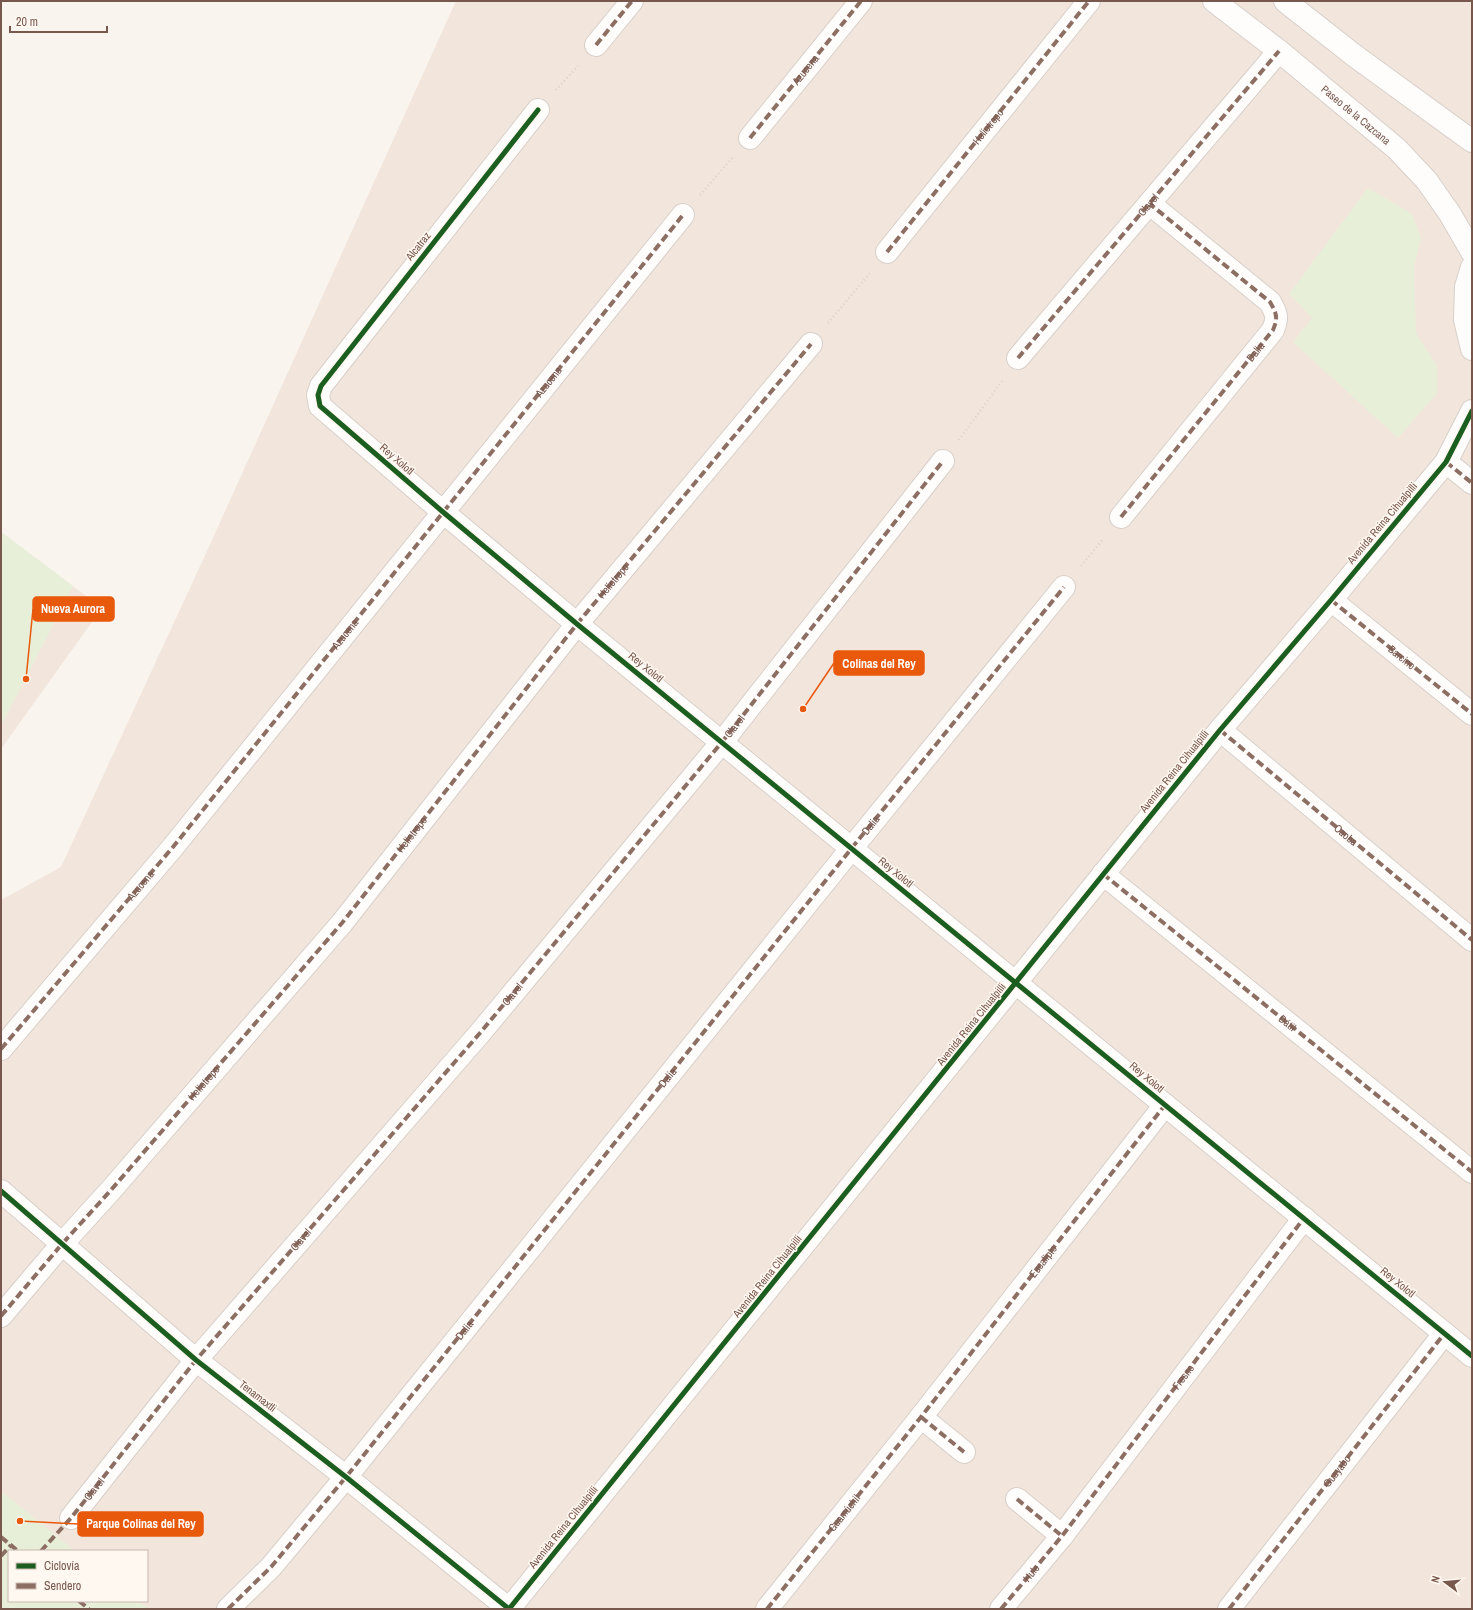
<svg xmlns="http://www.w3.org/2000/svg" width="1473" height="1610" font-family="'Archivo Narrow',sans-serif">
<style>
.residential{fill:#f2e6dc;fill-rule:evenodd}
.green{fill:#e8efd9}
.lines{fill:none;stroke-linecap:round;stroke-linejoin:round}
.minor-casing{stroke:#d8cfca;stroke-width:24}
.path{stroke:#dbd2d0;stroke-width:2.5;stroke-dasharray:1 3;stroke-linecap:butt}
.minor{stroke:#fefdfc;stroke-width:22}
.quiet{stroke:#8d6e63;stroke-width:4;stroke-dasharray:8 4;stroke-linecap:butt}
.cycleway-casing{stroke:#fff8f1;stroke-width:8}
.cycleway{stroke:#1b5e20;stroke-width:5}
.labels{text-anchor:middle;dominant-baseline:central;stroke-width:3;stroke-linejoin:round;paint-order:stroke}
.street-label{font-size:11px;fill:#78574d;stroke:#fff8f1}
.leader{fill:none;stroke:#e8590c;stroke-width:1.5}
.callout-dot{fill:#e8590c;stroke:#fff8f1;stroke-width:1.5}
.callout{fill:#e8590c;stroke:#e8590c;stroke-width:1.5}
.callout-label{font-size:12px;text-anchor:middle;font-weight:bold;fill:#fff}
</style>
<rect width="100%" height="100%" fill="#f9f4ee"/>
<!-- residential -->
<g class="residential">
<path d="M456 1H1472V1609H1V900L61 867 207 551ZM9 1551H147V1601H9Z"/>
<polygon points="1,532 102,608 1,749"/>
</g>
<!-- green -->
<g class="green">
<polygon points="1368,188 1412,214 1421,237 1414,268 1416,333 1437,366 1437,393 1398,438 1293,342 1312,318 1289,294"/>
<polygon points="1,532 73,586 1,726"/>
<polygon points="1,1491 75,1551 9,1551 9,1601 138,1601 148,1609 1,1609"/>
</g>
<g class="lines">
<!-- minor casing -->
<g class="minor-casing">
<g id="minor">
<path id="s1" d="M1214 1 1279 51 1397 149 1427 181 1450 214 1472 252"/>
<polyline points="1285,1 1355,56 1472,141"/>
<polyline points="596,45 632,1"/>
<polyline points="538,110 321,386 318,395 320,406 443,512 577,624 1472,1356"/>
<polyline points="750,138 861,1"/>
<polyline points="887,252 1089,1"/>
<polyline points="1472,267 1466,287 1465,320 1472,349"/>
<path id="s2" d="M1018 358 1279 51"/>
<polyline points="1446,462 1472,483"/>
<path id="s3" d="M1121 517 1273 330C1278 318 1277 314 1270 302L1150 204"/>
<polyline points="1331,600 1472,714"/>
<path id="s4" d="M1220 730 1472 940"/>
<path id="s5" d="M1103 874 1472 1172"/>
<path id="s6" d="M1 1049 173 847 683 215"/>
<polyline points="1,1191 196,1360 346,1477 509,1609 1220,730 1331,600 1446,462 1472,411"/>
<polyline points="1,1316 62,1244 111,1190 342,923 577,624 811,344"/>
<polyline points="921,1417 964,1452"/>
<polyline points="1017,1499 1062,1536"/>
<path id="s7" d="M71 1518 196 1360 480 1033 722 742 943 461"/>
<polyline points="228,1609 271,1567 346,1477 851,849 1064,587"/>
<path id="s8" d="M767 1609 921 1417 1165 1105"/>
<path id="s9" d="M1001 1609 1062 1536 1304 1218"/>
<polyline points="1229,1609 1444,1334"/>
</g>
</g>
<!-- path -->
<g class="path">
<polyline points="556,90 578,66"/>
<polyline points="700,195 732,158"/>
<polyline points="828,323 870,273"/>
<polyline points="959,440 1002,381"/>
<polyline points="1081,566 1104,538"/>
</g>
<!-- minor -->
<use href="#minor" class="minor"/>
<!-- quiet -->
<g class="quiet">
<polyline points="596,45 632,1"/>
<path id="s10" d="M750 138 861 1"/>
<path id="s11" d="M887 252 1089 1"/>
<polyline points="1018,358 1279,51"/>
<polyline points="1446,462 1472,483"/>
<path d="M1121 517 1273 330C1278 318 1277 314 1270 302L1150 204"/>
<path id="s12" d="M1331 600 1472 714"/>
<polyline points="1220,730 1472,940"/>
<polyline points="1103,874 1472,1172"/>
<polyline points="1,1049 173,847 683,215"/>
<path id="s13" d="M1 1316 62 1244 111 1190 342 923 577 624 811 344"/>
<polyline points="921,1417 964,1452"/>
<polyline points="1017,1499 1062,1536"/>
<polyline points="1,1537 18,1551"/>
<polyline points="41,1551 71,1518 196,1360 480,1033 722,742 943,461"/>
<polyline points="1,1556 11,1545"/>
<polyline points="79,1601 89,1609"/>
<path id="s14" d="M228 1609 271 1567 346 1477 851 849 1064 587"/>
<polyline points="767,1609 921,1417 1165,1105"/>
<polyline points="1001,1609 1062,1536 1304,1218"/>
<path id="s15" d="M1229 1609 1444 1334"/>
</g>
<!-- cycleway casing -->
<g class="cycleway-casing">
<g id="cycleway">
<polyline points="538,110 321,386 318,395 320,406 443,512 577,624 1472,1356"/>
<polyline points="1,1191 196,1360 346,1477 509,1609 1220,730 1331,600 1446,462 1472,411"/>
</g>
</g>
<!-- cycleway -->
<use href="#cycleway" class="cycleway"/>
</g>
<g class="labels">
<!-- street labels -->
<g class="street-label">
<text stroke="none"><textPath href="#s10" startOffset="88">Azucena</textPath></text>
<text stroke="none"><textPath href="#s1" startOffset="182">Paseo de la Cazcana</textPath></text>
<text stroke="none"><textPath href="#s11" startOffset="161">Heliotropo</textPath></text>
<text stroke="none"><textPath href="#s2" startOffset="201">Clavel</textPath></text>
<text transform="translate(418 246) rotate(-52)">Alcatraz</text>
<text stroke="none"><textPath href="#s3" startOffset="213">Dalia</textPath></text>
<text stroke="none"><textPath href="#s6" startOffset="863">Azucena</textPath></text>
<text transform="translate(397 459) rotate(41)">Rey Xolotl</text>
<text transform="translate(1382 523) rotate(-50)">Avenida Reina Cihualpilli</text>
<text stroke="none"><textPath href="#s13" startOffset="957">Heliotropo</textPath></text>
<text stroke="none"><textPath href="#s6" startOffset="539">Azucena</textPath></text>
<text stroke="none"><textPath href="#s12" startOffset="91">Barcino</textPath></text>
<text transform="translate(646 667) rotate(39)">Rey Xolotl</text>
<text stroke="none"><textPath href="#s7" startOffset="1033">Clavel</textPath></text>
<text transform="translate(1174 771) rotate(-51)">Avenida Reina Cihualpilli</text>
<text stroke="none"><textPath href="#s14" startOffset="1014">Dalia</textPath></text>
<text stroke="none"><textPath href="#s13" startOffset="633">Heliotropo</textPath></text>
<text stroke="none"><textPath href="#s4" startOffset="164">Caoba</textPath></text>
<text transform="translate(896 872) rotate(39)">Rey Xolotl</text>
<text stroke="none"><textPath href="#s6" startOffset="215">Azucena</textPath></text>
<text stroke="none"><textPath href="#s7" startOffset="685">Clavel</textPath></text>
<text stroke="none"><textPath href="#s5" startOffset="237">Dátil</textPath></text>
<text transform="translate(971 1024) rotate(-51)">Avenida Reina Cihualpilli</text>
<text stroke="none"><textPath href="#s14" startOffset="690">Dalia</textPath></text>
<text transform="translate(1147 1077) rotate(40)">Rey Xolotl</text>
<text stroke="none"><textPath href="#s13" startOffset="309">Heliotropo</textPath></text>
<text stroke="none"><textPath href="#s7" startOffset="361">Clavel</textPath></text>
<text stroke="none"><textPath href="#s8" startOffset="444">Eucalipto</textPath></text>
<text transform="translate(767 1276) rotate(-51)">Avenida Reina Cihualpilli</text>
<text transform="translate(1398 1282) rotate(39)">Rey Xolotl</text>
<text stroke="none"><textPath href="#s14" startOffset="366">Dalia</textPath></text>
<text stroke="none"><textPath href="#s9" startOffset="295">Fresno</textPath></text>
<text transform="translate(258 1396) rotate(38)">Tenamaxtli</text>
<text stroke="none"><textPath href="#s15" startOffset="175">Guayabo</textPath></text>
<text stroke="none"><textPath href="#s7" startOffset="37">Clavel</textPath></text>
<text stroke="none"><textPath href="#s8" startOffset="123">Guamúchil</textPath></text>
<text transform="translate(563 1527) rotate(-51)">Avenida Reina Cihualpilli</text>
<text stroke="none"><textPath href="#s9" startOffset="47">Hule</textPath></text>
</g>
</g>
<!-- callouts -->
<path class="leader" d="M26 679L33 609M803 709L834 663M20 1521L78 1524"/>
<g class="callout-dot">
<circle cx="26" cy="679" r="4"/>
<circle cx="803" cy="709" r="4"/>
<circle cx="20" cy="1521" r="4"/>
</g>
<g class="callout">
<rect x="33" y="597" width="81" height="24" rx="4"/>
<rect x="834" y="651" width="90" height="24" rx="4"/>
<rect x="78" y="1512" width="125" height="24" rx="4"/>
</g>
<g class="callout-label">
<text x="73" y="613">Nueva Aurora</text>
<text x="879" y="668">Colinas del Rey</text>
<text x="141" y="1528">Parque Colinas del Rey</text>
</g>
<!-- border -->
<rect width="1473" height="1610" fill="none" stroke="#78574d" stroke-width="4"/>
<!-- legend -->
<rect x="8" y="1550" width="140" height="52" fill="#fff8f1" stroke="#c9b8af"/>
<rect x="16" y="1563" width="20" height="6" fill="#1b5e20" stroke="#c9b8af"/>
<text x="44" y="1570" font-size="12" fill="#78574d">Ciclovía</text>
<rect x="16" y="1583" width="20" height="6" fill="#8d6e63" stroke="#c9b8af"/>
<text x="44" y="1590" font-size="12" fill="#78574d">Sendero</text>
<!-- north arrow -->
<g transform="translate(1445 1582) rotate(286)" stroke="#fff8f1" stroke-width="3" paint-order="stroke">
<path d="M0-3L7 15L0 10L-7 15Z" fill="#78574d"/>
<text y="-6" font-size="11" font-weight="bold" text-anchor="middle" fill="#78574d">N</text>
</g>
<!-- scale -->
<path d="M10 26v6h97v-6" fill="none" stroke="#78574d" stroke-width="2"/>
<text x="16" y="26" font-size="12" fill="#78574d" stroke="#fff8f1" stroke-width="3" paint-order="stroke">20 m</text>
</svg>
